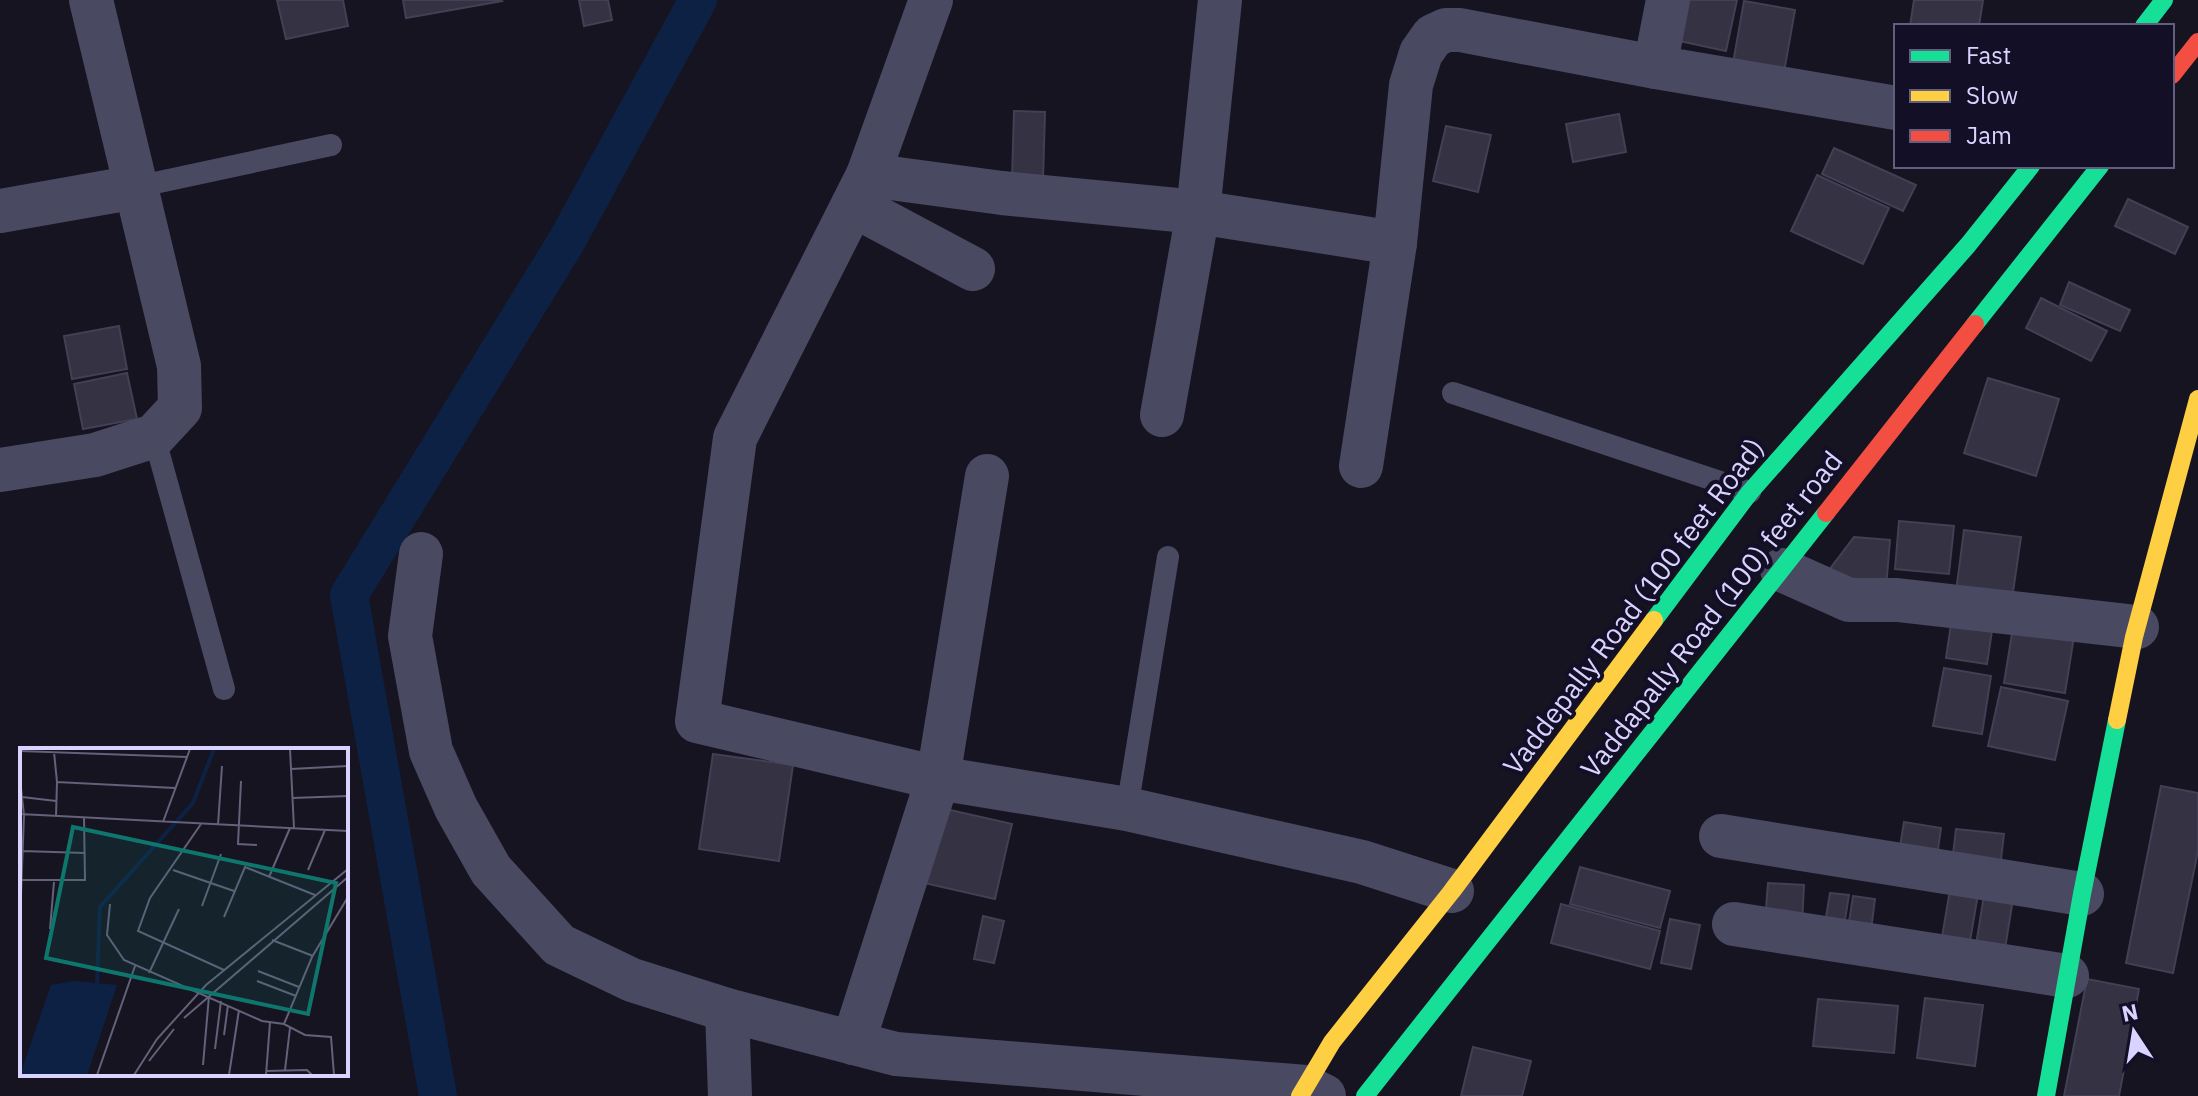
<svg xmlns="http://www.w3.org/2000/svg" width="2198" height="1096" font-family="'IBM Plex Sans',sans-serif">
<style>
.lines{fill:none;stroke-linecap:round;stroke-linejoin:round}
.canal{stroke:#0d2144;stroke-width:38}
.building{fill:#343243;stroke:#433f54;stroke-width:2}
.lane{stroke:#4a4962;stroke-width:22}
.street{stroke:#4a4962;stroke-width:44}
.fast{stroke:#16e098;stroke-width:18}
.slow{stroke:#ffcf43;stroke-width:18}
.jam{stroke:#f24e42;stroke-width:18}
.labels{text-anchor:middle;dominant-baseline:central;stroke-width:8;stroke-linejoin:round;paint-order:stroke}
.street-label{font-size:28px;fill:#d9d4ff;stroke:#130f26}
.inset-river{fill:none;stroke:#0d2144;stroke-width:4}
.inset-road{fill:none;stroke:#64617a;stroke-width:2}
.view{fill:#0f766e;fill-opacity:0.15;stroke:#0f766e;stroke-width:4}
.inset-edge{fill:none;stroke:#d9d4ff;stroke-width:4}
</style>
<rect width="100%" height="100%" fill="#161421"/>
<g class="lines">
<!-- canal -->
<polyline class="canal" points="438,1096 349,595 566,242 698,0"/>
</g>
<!-- building -->
<g class="building">
<polygon points="277,0 343,0 348,26 286,39"/>
<polygon points="403,0 501,0 502,1 406,18"/>
<polygon points="579,0 608,0 612,20 584,26"/>
<polygon points="1679,0 1737,0 1726,51 1670,39"/>
<polygon points="1914,0 1983,0 1979,26 1910,26"/>
<polygon points="1744,1 1795,10 1784,72 1733,63"/>
<polygon points="1014,111 1045,112 1043,180 1012,179"/>
<polygon points="1619,114 1626,152 1573,162 1566,124"/>
<polygon points="1446,126 1491,135 1478,192 1433,181"/>
<polygon points="1834,148 1916,185 1903,211 1822,174"/>
<polygon points="1817,175 1889,208 1863,264 1791,231"/>
<polygon points="2128,199 2188,227 2175,254 2115,226"/>
<polygon points="2069,282 2130,310 2120,331 2060,305"/>
<polygon points="2041,298 2107,331 2091,361 2026,328"/>
<polygon points="119,326 127,369 72,379 64,336"/>
<polygon points="127,373 137,419 83,429 74,384"/>
<polygon points="1988,378 2059,399 2036,476 1964,453"/>
<polygon points="1899,521 1954,526 1949,574 1895,569"/>
<polygon points="1964,530 2021,537 2012,599 1956,592"/>
<polygon points="1854,537 1890,540 1886,588 1820,582"/>
<polygon points="1953,611 1994,617 1987,664 1946,658"/>
<polygon points="2014,621 2075,630 2065,693 2004,683"/>
<polygon points="1944,668 1991,676 1982,734 1933,726"/>
<polygon points="2001,687 2068,701 2055,760 1988,746"/>
<polygon points="713,754 793,765 779,861 699,849"/>
<polygon points="2161,786 2198,793 2198,851 2173,973 2126,963"/>
<polygon points="937,807 1012,824 995,899 920,882"/>
<polygon points="1904,822 1941,828 1936,864 1898,859"/>
<polygon points="1956,829 2004,834 1999,876 1951,871"/>
<polygon points="1580,867 1670,891 1660,928 1570,904"/>
<polygon points="1768,883 1804,885 1802,924 1765,922"/>
<polygon points="1950,890 1978,894 1969,947 1941,943"/>
<polygon points="1830,893 1849,895 1843,932 1824,929"/>
<polygon points="1984,895 2013,899 2004,955 1975,951"/>
<polygon points="1853,896 1875,899 1870,938 1847,935"/>
<polygon points="1561,904 1660,931 1650,969 1551,943"/>
<polygon points="983,916 1004,921 994,963 974,959"/>
<polygon points="1670,919 1700,925 1691,969 1661,963"/>
<polygon points="2087,979 2139,989 2119,1096 2064,1096"/>
<polygon points="1925,998 1983,1005 1975,1066 1917,1058"/>
<polygon points="1818,999 1898,1006 1894,1053 1813,1046"/>
<polygon points="1473,1047 1531,1061 1522,1096 1461,1096"/>
</g>
<g class="lines">
<!-- lane -->
<g class="lane">
<polyline points="136,187 331,145"/>
<polyline points="1453,393 1750,492"/>
<polyline points="154,436 224,689"/>
<polyline points="1127,809 1168,557"/>
</g>
<!-- street -->
<g class="street">
<polyline points="931,0 868,175 735,438 697,721 938,778 1127,809 1362,862 1452,891"/>
<polyline points="1655,67 1668,0"/>
<polyline points="868,175 1002,193 1198,212 1395,243"/>
<polyline points="853,205 973,269"/>
<polyline points="0,211 136,187"/>
<polyline points="1162,415 1198,212 1220,0"/>
<polyline points="1361,466 1395,243 1411,85 1421,53 1433,36 1446,30 1460,30 1655,67 1896,108"/>
<polyline points="0,470 95,455 154,436 180,408 179,366 91,0"/>
<polyline points="421,554 410,636 431,751 456,808 491,870 559,945 632,980 727,1010 896,1054 1306,1087 1324,1096"/>
<polyline points="1782,570 1849,600 1897,600 2137,627"/>
<polyline points="1721,836 2082,894"/>
<polyline points="1734,924 2067,976"/>
<polyline points="727,1010 730,1096"/>
<polyline points="853,1043 938,778 987,476"/>
</g>
<!-- fast -->
<g class="fast">
<polyline points="2144,26 2164,0"/>
<polyline points="1975,324 2100,166"/>
<polyline points="1654,620 1750,492 1968,245 2031,166"/>
<polyline points="1365,1096 1826,513"/>
<polyline points="2046,1096 2082,894 2117,720"/>
</g>
<!-- slow -->
<g class="slow">
<polyline points="2117,720 2134,637 2198,399"/>
<polyline points="1300,1096 1332,1042 1452,891 1654,620"/>
</g>
<!-- jam -->
<g class="jam">
<polyline points="2172,75 2198,42"/>
<polyline points="1826,513 1975,324"/>
</g>
</g>
<g class="labels">
<!-- street labels -->
<g class="street-label">
<text transform="translate(1633 606) rotate(-53)">Vaddepally Road (100 feet Road)</text>
<text transform="translate(1711 614) rotate(-52)">Vaddapally Road (100) feet road</text>
</g>
</g>
<!-- overview -->
<g transform="translate(20 748)">
<rect width="328" height="328" fill="#161421"/>
<path d="M55 233 97 237 67 327H0L31 237Z" fill="#0d2144"/>
<path class="inset-river" d="M77 235 80 159 173 55 194 1"/>
<path class="inset-road" d="M270 1 274 80M0 3 167 9M34 4 37 34M271 21 328 18M0 31 4 67 0 174M221 33 218 96 237 97M2 49 36 53M272 50 328 48M0 66 328 83M36 68 37 34 155 40M143 74 170 1M181 76 130 150 118 183 204 222M198 77 202 18M2 103 65 105M153 122 214 143M288 122 305 82M249 129 270 80M0 132H65L64 70M90 156 87 187 104 212 242 273 264 276 285 287 311 289 314 327M182 158 201 106M204 169 225 119 295 147M30 181 34 134M252 192 293 208M238 223 279 239M129 225 159 161M237 233 276 248M164 270 328 129M264 276 292 209 328 149M204 287 208 257M195 301 201 253M129 313 154 281M183 317 189 248M265 322 270 280M246 323 287 322 292 327M77 327 115 218M114 327 137 291 186 237 328 121M209 327 219 262M246 327 250 274"/>
<path class="view" d="M53 79 316 135 288 266 26 210Z"/>
<rect width="328" height="328" class="inset-edge"/>
</g>
<!-- legend -->
<rect x="1894" y="24" width="280" height="144" fill="#130f26" stroke="#625e7d" stroke-width="2"/>
<rect x="1910" y="50" width="40" height="12" fill="#16e098" stroke="#625e7d" stroke-width="2"/>
<text x="1966" y="64" font-size="24" fill="#d9d4ff">Fast</text>
<rect x="1910" y="90" width="40" height="12" fill="#ffcf43" stroke="#625e7d" stroke-width="2"/>
<text x="1966" y="104" font-size="24" fill="#d9d4ff">Slow</text>
<rect x="1910" y="130" width="40" height="12" fill="#f24e42" stroke="#625e7d" stroke-width="2"/>
<text x="1966" y="144" font-size="24" fill="#d9d4ff">Jam</text>
<!-- north arrow -->
<g transform="translate(2134 1032) rotate(348)" stroke="#130f26" stroke-width="6" paint-order="stroke">
<path d="M0-6L14 30L0 20L-14 30Z" fill="#d9d4ff"/>
<text y="-12" font-size="22" font-weight="bold" text-anchor="middle" fill="#d9d4ff">N</text>
</g>
</svg>
